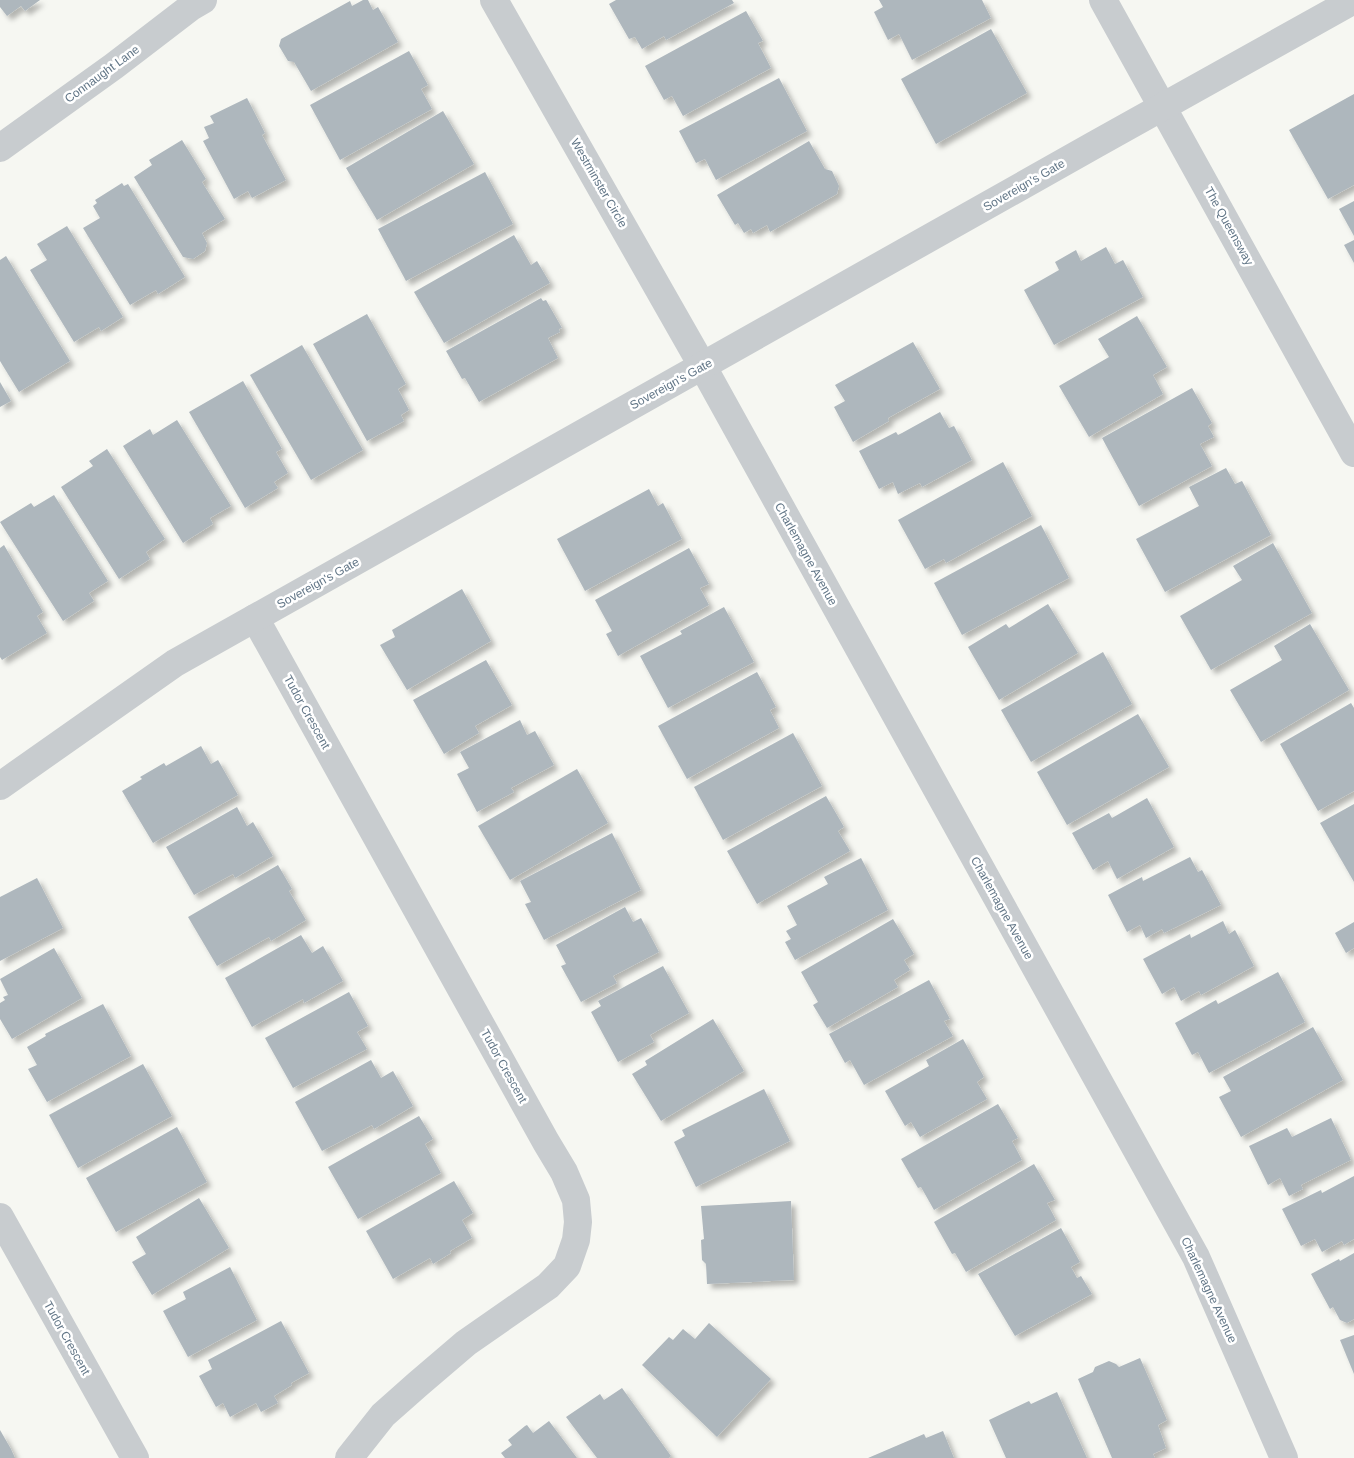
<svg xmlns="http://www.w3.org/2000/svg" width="1354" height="1458" font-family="Helvetica,sans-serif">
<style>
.building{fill:#aeb7bd;filter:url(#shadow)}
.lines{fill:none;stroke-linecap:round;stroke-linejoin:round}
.minor{stroke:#c8cccf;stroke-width:28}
.labels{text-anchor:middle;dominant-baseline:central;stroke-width:5;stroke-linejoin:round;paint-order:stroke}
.street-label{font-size:12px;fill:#627687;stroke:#fff}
</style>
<defs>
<filter id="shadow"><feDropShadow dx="4.5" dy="4.5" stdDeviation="2.5" flood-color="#0004"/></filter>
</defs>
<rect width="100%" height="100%" fill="#f6f7f2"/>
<!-- building -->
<g class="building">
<polygon points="0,0 40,0 25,11 21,6 7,16 0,7"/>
<polygon points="363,0 368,0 373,10 378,7 398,42 311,91 294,62 288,61 279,46 281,39 350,1 352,6"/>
<polygon points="616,0 732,0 734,3 666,40 664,36 642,49 635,37 629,39 609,4"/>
<polygon points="879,0 982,0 991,18 912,60 899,34 888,40 874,12 883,7"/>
<polygon points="746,11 763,41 758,43 771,68 683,116 672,96 664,100 645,66"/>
<polygon points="991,29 1027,93 936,144 901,79"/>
<polygon points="409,51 428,85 421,89 432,109 340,160 310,105"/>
<polygon points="779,78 807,131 716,180 705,159 696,163 679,131"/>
<polygon points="1354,94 1354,185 1328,199 1289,130"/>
<polygon points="247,98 265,133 262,135 286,180 252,198 248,191 234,199 203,141 209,138 204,127 214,123 210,116"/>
<polygon points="443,111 474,164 377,220 346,168"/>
<polygon points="182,140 206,179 202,182 225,219 202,233 207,243 205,251 193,259 183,257 134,177 152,165 149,160"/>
<polygon points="809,141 825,169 832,171 839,186 837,194 770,232 767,225 753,233 751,229 744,233 738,223 735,225 717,195"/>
<polygon points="485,172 513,224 406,281 378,229"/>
<polygon points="122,183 124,186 128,184 185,277 158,294 156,290 130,305 83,228 100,218 93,206 97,203 95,200"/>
<polygon points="1354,201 1354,236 1339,209"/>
<polygon points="67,226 123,317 101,331 99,327 74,342 30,270 47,260 37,244"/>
<polygon points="514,235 531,265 537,261 550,283 444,343 414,292"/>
<polygon points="1354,240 1354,263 1344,245"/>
<polygon points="1106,247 1115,264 1123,260 1143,297 1054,345 1024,290 1059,270 1055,262 1076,250 1081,261"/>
<polygon points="6,256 70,361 19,392 0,361 0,260"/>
<polygon points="541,298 543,301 546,300 562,328 559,329 560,332 548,338 558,358 479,402 465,378 462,379 446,351"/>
<polygon points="367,314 406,384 398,389 409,410 401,415 404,421 367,441 313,344"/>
<polygon points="1137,316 1167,367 1153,375 1163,394 1089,437 1059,386 1109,357 1098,339"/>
<polygon points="913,342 940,389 888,418 889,421 853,442 834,407 845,401 835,385"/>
<polygon points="302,345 363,450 311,480 250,375"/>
<polygon points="243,381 282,449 276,452 288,473 274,482 278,488 245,508 189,412"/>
<polygon points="0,382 11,401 0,407"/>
<polygon points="1192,388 1212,423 1208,426 1214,437 1200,444 1212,466 1139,506 1102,438"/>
<polygon points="940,412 949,428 954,426 972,460 922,487 920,483 898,494 893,482 879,489 859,451 896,432 898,435 902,433"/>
<polygon points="177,420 231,506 210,518 213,524 183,543 123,446 150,429 153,435"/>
<polygon points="107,449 165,539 146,552 150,559 119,579 61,487 93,466 89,461"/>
<polygon points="1003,462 1032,516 946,563 944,559 925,569 898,520"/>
<polygon points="1226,468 1235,484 1242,481 1271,535 1165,592 1136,539 1199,506 1189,487"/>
<polygon points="649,489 658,506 663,503 682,539 585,591 557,539"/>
<polygon points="54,495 108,581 89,593 94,601 63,621 0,522 31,503 34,507"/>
<polygon points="1041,525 1069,578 962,635 934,583"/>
<polygon points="1273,543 1312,613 1211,670 1180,616 1242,580 1233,566"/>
<polygon points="4,545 43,612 37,616 47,633 2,660 0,657 0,548"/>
<polygon points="689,548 709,584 700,588 709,605 618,656 606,634 612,631 595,600"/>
<polygon points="462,589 491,641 407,690 380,645 395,637 392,630"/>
<polygon points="1048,604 1078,653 999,700 968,647 1006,624 1009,628"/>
<polygon points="724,607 754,662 668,708 640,656 682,634 680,631"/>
<polygon points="1310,624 1349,690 1261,742 1230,690 1282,660 1274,646"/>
<polygon points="1103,652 1132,704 1031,762 1001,710"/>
<polygon points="486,660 512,705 475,726 479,733 444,754 413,700"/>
<polygon points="757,672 776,707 770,710 779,728 687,779 658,726"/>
<polygon points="1351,703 1354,708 1354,791 1318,811 1280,744"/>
<polygon points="1138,714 1169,767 1067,825 1037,772"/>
<polygon points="520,720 527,735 535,731 554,765 511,788 514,792 477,812 457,774 469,768 460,752"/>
<polygon points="793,733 822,786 723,840 694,787"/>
<polygon points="201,746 211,764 218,760 238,795 153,843 122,791 142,779 140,777 164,763 166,766"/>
<polygon points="577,769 608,823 510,880 478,826"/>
<polygon points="826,796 844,827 838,831 850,851 757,904 727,851"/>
<polygon points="1147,798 1174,847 1117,879 1108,861 1093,870 1072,833 1109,813 1112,818"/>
<polygon points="1354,804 1354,882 1320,823"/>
<polygon points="237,807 247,826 253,822 273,856 235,878 233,874 194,895 166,847"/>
<polygon points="612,833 641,890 544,940 525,904 531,902 520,881"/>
<polygon points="1190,857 1198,872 1202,870 1221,905 1164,933 1162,929 1146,938 1140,925 1127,932 1108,895 1142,877 1143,881"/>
<polygon points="861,858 888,910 795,960 785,942 791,939 786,931 797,925 787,906 828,884 824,877"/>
<polygon points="278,865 292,889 289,891 306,920 271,941 269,937 217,966 188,917"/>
<polygon points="37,878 63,928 0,961 0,897"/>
<polygon points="625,907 633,922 641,918 659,952 613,976 617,983 581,1002 561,966 566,964 556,945"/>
<polygon points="893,919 914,954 904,960 910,970 894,980 898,987 827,1028 813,1005 818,1002 801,972"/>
<polygon points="1223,921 1229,934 1235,930 1254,966 1201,995 1199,991 1181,1001 1174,987 1162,994 1143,959 1190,934 1191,938"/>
<polygon points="1354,922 1354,948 1346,953 1335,933"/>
<polygon points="301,935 312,953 323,946 343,981 304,1003 303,999 252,1027 225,978"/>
<polygon points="54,948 82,998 12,1039 0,1019 0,1003 5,1000 3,997 8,995 0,979"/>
<polygon points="663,966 689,1013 650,1035 654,1042 618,1062 591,1012 601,1006 598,1001"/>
<polygon points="1278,972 1305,1022 1209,1073 1198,1052 1192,1055 1175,1023 1216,1000 1218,1004"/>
<polygon points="929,980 950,1019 944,1021 953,1036 864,1085 850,1060 845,1063 829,1034"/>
<polygon points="349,992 368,1026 357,1032 367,1049 293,1088 265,1038"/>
<polygon points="103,1004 131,1056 47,1102 28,1069 37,1065 27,1047 46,1036 45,1034"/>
<polygon points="713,1019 744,1071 661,1121 632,1074 647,1065 645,1061"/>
<polygon points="1313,1027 1343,1080 1241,1137 1219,1097 1231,1091 1223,1077"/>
<polygon points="963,1039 984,1077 977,1082 987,1099 920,1137 911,1122 905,1126 885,1091 929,1066 926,1060"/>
<polygon points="371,1060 381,1078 393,1071 413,1106 374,1129 372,1125 322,1151 295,1102"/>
<polygon points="143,1064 172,1116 78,1168 49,1115"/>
<polygon points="764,1089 790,1141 696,1187 674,1142 685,1136 682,1130"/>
<polygon points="998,1104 1018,1138 1012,1141 1022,1160 934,1210 921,1187 918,1188 901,1159"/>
<polygon points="419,1116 433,1139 425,1144 441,1173 358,1219 328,1167"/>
<polygon points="1331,1118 1351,1160 1301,1185 1303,1189 1289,1196 1280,1178 1268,1185 1249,1146 1287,1128 1292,1137"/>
<polygon points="177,1127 207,1182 116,1232 86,1178"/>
<polygon points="1034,1164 1055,1200 1047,1203 1056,1220 966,1272 955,1253 952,1254 934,1222"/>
<polygon points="1354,1176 1354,1239 1344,1245 1342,1241 1322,1252 1315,1239 1301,1246 1282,1209 1321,1190 1322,1193"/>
<polygon points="454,1181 473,1213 462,1220 472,1238 450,1251 451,1253 433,1264 430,1258 393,1279 366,1231"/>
<polygon points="199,1198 229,1248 152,1295 132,1262 146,1254 136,1237"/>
<polygon points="791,1201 794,1280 707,1284 706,1264 702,1260 701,1240 704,1239 701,1206"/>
<polygon points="1061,1228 1080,1262 1071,1267 1077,1278 1081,1276 1092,1294 1015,1336 978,1274"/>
<polygon points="1354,1253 1354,1319 1347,1323 1340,1320 1333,1307 1330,1309 1311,1274 1339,1259 1340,1261"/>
<polygon points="230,1267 257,1320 188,1357 163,1311 186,1299 183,1292"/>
<polygon points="281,1321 309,1373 291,1383 292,1385 274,1396 278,1403 261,1412 256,1403 230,1417 223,1403 216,1407 199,1376 212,1369 208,1360"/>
<polygon points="709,1323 771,1379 717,1437 642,1365 669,1337 673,1340 683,1329 695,1339"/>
<polygon points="1354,1335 1354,1374 1340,1340"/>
<polygon points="1140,1358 1167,1420 1158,1425 1166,1448 1153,1454 1155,1458 1112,1458 1078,1379 1093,1372 1095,1367 1109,1361 1116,1364 1119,1367"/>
<polygon points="622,1388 671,1456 669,1458 597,1458 566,1417 600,1394 604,1400"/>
<polygon points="1057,1392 1087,1458 1006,1458 989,1420 1029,1401 1031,1404"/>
<polygon points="549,1421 577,1458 505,1458 501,1453 512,1445 508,1440 525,1426 527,1425 533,1433"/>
<polygon points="0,1430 11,1449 15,1458 0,1458"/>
<polygon points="943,1431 954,1458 868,1458 924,1434 926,1438"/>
</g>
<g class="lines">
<!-- minor -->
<g class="minor">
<polyline points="494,0 703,367 1196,1257 1284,1458"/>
<polyline points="1103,0 1354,453"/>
<polyline points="0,148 114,66 191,7 203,0"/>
<polyline points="255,618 546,1142 564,1172 576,1200 578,1222 576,1240 567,1266 548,1286 466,1343 418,1384 383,1415 349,1458"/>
<polyline points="0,786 175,663 1096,144 1354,0"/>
<polyline points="0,1217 135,1458"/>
</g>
</g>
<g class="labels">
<!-- street labels -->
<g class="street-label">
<text transform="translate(102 74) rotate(-36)">Connaught Lane</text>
<text transform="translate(599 183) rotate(60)">Westminster Circle</text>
<text transform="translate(1024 185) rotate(-30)">Sovereign's Gate</text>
<text transform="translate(1229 226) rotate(61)">The Queensway</text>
<text transform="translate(671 384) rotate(-29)">Sovereign's Gate</text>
<text transform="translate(806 554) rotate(61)">Charlemagne Avenue</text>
<text transform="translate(318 583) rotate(-29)">Sovereign's Gate</text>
<text transform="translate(307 712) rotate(61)">Tudor Crescent</text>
<text transform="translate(1002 908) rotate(61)">Charlemagne Avenue</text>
<text transform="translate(504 1066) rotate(61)">Tudor Crescent</text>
<text transform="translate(1209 1290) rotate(65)">Charlemagne Avenue</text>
<text transform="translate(67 1338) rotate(61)">Tudor Crescent</text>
</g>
</g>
</svg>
